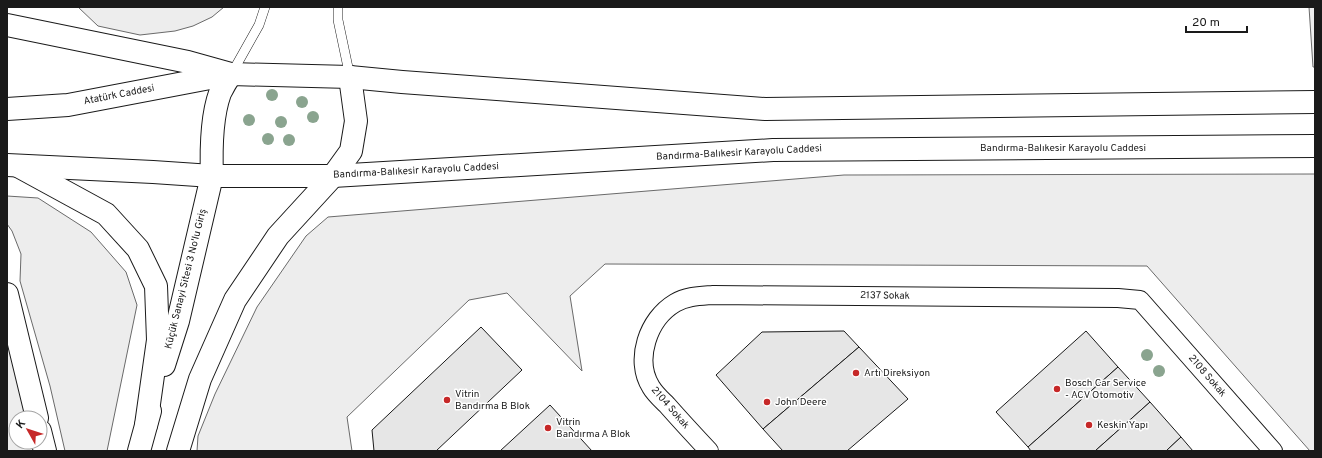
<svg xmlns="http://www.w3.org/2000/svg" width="1322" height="458" font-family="Overpass,sans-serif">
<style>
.built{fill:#ededed;stroke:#6a6a6a}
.building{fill:#e6e6e6;stroke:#1a1a1a}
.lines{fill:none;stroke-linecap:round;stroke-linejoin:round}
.service-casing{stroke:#1a1a1a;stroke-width:10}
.minor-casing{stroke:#1a1a1a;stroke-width:20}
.tertiary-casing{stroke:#1a1a1a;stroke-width:24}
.primary-casing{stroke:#1a1a1a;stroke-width:24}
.trunk-casing{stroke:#1a1a1a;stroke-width:24}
.service{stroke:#fff;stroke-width:9}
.minor{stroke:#fff;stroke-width:18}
.tertiary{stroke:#fff;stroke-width:22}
.primary{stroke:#fff;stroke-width:22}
.trunk{stroke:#fff;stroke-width:22}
.tree{fill:#8aa48f}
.poi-dot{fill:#c62828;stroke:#fff;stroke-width:1.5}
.labels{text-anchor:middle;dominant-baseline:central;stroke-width:3;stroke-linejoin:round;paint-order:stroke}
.street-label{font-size:10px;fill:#1a1a1a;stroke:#fff}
.poi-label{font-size:10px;fill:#1a1a1a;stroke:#fff;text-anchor:start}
</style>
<rect width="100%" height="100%" fill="#fff"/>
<!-- built -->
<g class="built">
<polygon points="78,7 224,7 212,17 193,26 175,31 140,35 98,26"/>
<polygon points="1309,7 1315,7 1315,67 1313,67"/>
<polygon points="1315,174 1315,451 1310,451 1147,266 605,264 570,296 582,371 507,293 469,300 347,417 352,451 197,451 198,436 215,394 257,307 306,236 328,217 844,175"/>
<polygon points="7,196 38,198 91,232 126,272 137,305 107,451 65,451 50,386 20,281 21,254 12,231 7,224"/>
<polygon points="7,337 28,418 16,418 16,442 34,442 37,451 7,451"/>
</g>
<!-- building -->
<g class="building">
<polygon points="481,327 522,370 436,451 374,451 372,430"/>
<polygon points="844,331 859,347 763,429 716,375 762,332"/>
<polygon points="1086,331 1118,367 1028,447 996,412"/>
<polygon points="859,347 908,399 847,451 783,451 763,429"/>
<polygon points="1118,367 1150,402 1095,451 1031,451 1028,447"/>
<polygon points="1150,402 1181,437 1166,451 1095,451"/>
<polygon points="550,405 592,451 500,451"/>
<polygon points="1181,437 1193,451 1166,451"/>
</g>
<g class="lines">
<!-- service casing -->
<g class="service-casing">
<g id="service">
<polyline points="338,7 338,20 350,77"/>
<polyline points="232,73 259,25 265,7"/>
</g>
</g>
<!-- minor casing -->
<g class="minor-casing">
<path id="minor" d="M709 451C695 436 681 421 667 405 662 400 655 394 651 387 634 360 648 319 675 303 687 296 700 296 713 295L1118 298 1140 300 1273 451"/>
</g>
<!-- tertiary casing -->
<g class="tertiary-casing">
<g id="tertiary">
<polyline points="18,166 106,214 138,249 156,286 158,340 146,425"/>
<polyline points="7,294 37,418"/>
<polyline points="164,365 178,321 212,176"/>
<polyline points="40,431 45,451"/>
<polyline points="139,451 150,411"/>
<polyline points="178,451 200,379 235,300 278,236 333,176"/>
</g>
</g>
<!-- primary casing -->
<g class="primary-casing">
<polyline id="primary" points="7,25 188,62 231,74"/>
</g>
<!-- trunk casing -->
<g class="trunk-casing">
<g id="trunk">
<polyline points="7,109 68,105 231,74 350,77 402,82 765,109 1315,102"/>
<polyline points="7,165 153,172 212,176 333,176 773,150 1315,146"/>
<path d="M212 176C211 150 211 118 220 93 223 87 227 80 231 74"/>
<polyline points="333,176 351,151 356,121 350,77"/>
</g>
</g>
<!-- service -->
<use href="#service" class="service"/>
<!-- minor -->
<use href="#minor" class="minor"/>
<!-- tertiary -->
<use href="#tertiary" class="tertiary"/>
<!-- primary -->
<use href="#primary" class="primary"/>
<!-- trunk -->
<use href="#trunk" class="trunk"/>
</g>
<!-- trees -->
<g class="tree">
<circle cx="272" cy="95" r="6"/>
<circle cx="302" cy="102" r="6"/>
<circle cx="313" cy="117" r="6"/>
<circle cx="249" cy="120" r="6"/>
<circle cx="281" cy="122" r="6"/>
<circle cx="268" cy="139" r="6"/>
<circle cx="289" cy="140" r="6"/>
<circle cx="1147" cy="355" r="6"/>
<circle cx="1159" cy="371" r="6"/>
</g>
<!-- markers -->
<g class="poi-dot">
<circle cx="856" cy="373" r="4"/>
<circle cx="1057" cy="389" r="4"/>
<circle cx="447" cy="400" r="4"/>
<circle cx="767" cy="402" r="4"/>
<circle cx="1089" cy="425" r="4"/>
<circle cx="548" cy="428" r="4"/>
</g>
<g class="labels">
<!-- street labels -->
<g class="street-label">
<text transform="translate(119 95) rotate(-11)">Atatürk Caddesi</text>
<text x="1063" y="148">Bandırma-Balıkesir Karayolu Caddesi</text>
<text transform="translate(739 153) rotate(-3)">Bandırma-Balıkesir Karayolu Caddesi</text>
<text transform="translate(416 171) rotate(-3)">Bandırma-Balıkesir Karayolu Caddesi</text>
<text transform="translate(186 279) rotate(-76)">Küçük Sanayi Sitesi 3 No'lu Giriş</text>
<text transform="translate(885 296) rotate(1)">2137 Sokak</text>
<text transform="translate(1207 376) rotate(49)">2108 Sokak</text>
<text transform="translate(670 408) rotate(49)">2104 Sokak</text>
</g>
<!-- poi labels -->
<g class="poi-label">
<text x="864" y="373">Artı Direksiyon</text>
<text x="1065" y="383">Bosch Car Service<tspan x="1065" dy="12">- ACV Otomotiv</tspan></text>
<text x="455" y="394">Vitrin<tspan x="455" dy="12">Bandırma B Blok</tspan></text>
<text x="775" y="402">John Deere</text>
<text x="556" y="422">Vitrin<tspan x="556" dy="12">Bandırma A Blok</tspan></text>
<text x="1097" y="425">Keskin Yapı</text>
</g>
</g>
<!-- border -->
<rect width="1322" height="458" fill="none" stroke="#1a1a1a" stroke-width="16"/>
<!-- north arrow -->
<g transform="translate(28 430) rotate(309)"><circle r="19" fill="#ffffff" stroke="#a3a3a3"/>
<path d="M0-3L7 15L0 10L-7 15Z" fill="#c62828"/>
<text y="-6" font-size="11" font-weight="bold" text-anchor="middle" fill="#1a1a1a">K</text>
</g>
<!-- scale -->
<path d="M1186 26v6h61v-6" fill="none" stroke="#1a1a1a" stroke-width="2"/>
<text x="1192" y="26" font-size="12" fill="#1a1a1a" stroke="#ffffff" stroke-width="3" paint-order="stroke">20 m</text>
</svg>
